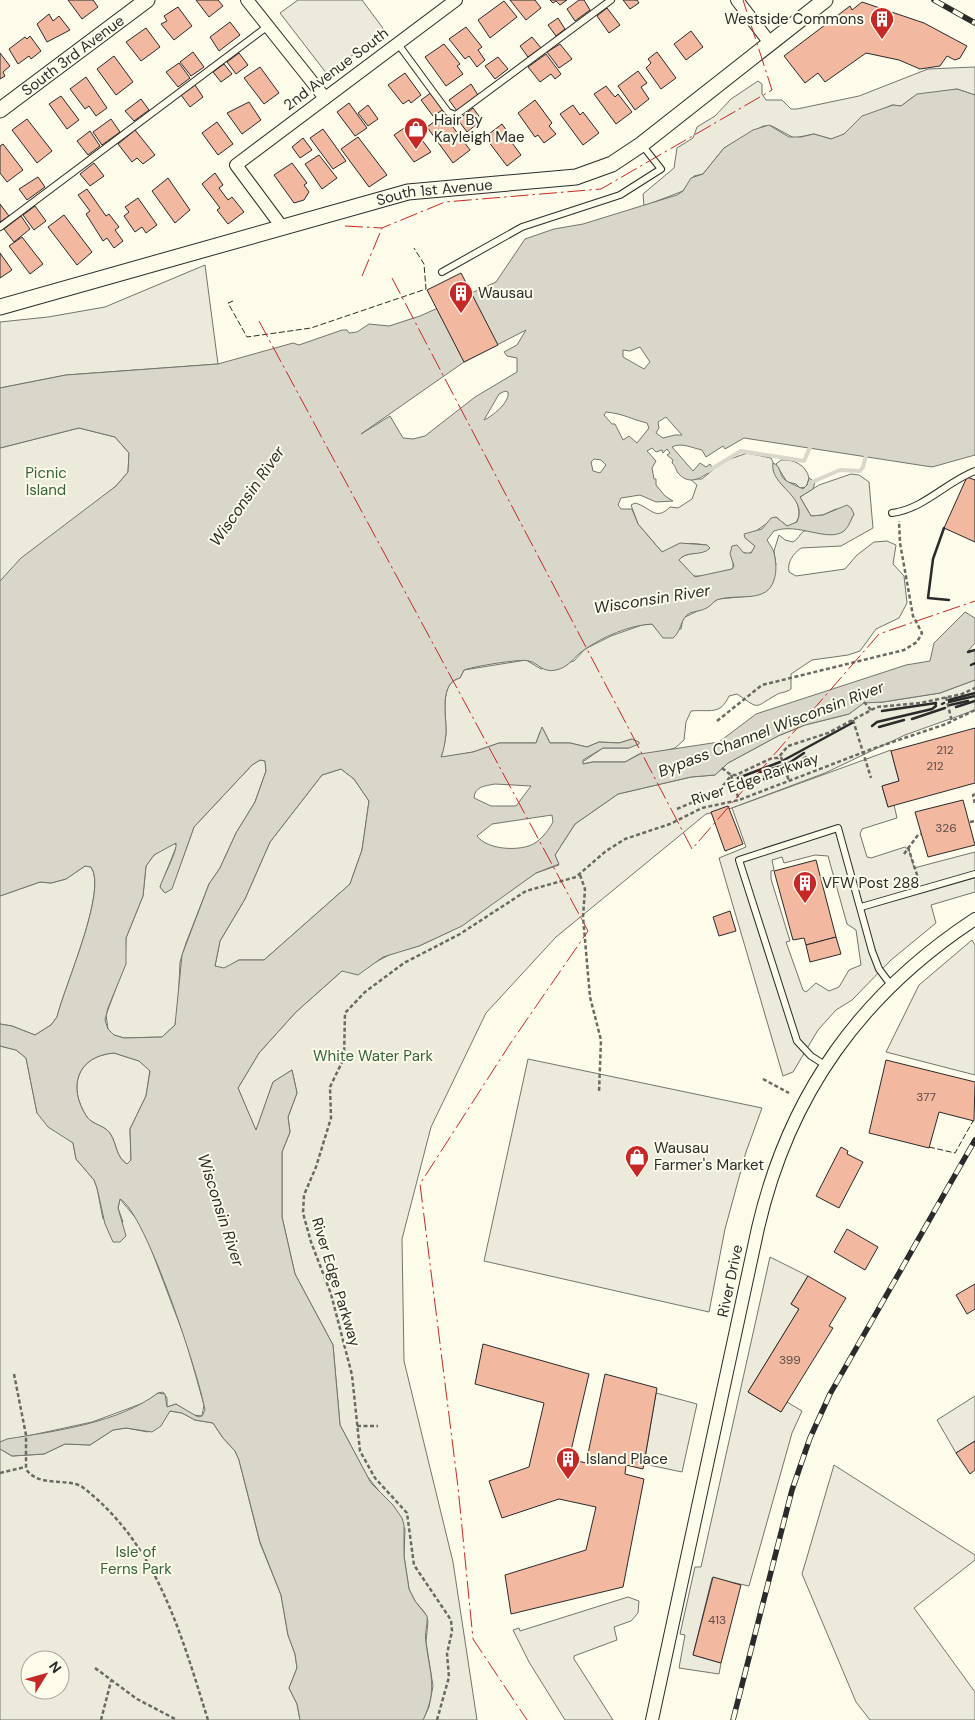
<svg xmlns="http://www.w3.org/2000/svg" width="975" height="1720" font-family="'DM Sans',sans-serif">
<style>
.green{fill:#ecebdb;stroke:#74746e;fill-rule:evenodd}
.parking{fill:#eceadb;stroke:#74746e;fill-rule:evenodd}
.water{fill:#d8d7c9;stroke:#74746e;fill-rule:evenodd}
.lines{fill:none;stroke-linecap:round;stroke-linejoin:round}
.stream{stroke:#d8d7c9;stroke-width:4}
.building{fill:#f2b8a0;stroke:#2b2b2b}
.service-casing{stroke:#2b2b2b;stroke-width:8}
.minor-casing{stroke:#2b2b2b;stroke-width:14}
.tertiary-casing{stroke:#2b2b2b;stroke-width:17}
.path{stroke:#6a6964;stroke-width:2.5;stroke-dasharray:4 2.5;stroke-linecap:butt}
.service{stroke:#fdfbea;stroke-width:6}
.minor{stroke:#fdfbea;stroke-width:12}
.tertiary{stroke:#fdfbea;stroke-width:15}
.rail-casing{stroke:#2b2b2b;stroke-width:5.5}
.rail{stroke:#fdfbea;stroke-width:4;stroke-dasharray:11;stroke-linecap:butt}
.fence{stroke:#2b2b2b;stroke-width:1;stroke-dasharray:6 2.5;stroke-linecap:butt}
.wall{stroke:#2b2b2b;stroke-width:2.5}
.power{stroke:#c62828;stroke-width:1;stroke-dasharray:18 4 2.5 4;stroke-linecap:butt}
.labels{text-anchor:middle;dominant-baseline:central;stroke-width:4;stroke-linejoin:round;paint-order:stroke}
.number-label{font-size:12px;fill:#5d4e48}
.poi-label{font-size:15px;fill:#2b2b2b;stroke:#fdfbea;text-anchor:start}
.street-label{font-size:15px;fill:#2b2b2b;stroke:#fdfbea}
.park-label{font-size:15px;fill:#34623c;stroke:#fdfbea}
.water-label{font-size:16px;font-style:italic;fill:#2b2b2b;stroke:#fdfbea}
</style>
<rect width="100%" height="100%" fill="#fdfbea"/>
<!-- green -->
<g class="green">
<polygon points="975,67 975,95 957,89 913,97 901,106 892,105 879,111 839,137 831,139 814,134 794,138 772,126 763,126 724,148 703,174 694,176 683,191 644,206 643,194 674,168 677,148 693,138 697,127 715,116 731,99 758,81 762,84 762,94 766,100 782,100 791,109 797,109 859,96 928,69"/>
<polygon points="205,265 218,364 66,375 0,388 0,322 48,317 105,307"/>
<polygon points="79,428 115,437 129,453 128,472 116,486 0,581 0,448"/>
<path d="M747 453 771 458C775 465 774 473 779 480 783 486 789 489 793 495 800 506 804 524 787 526L776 517 746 538 755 546 753 551 748 554 742 552 733 563V569L704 576H693L679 560C685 551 701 555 710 548L707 545C697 544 687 542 677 545 671 547 668 552 662 552L638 524 631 505 635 503C651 507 655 522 670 507L678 508 692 499 697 485 690 479H702L722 462Z"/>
<path d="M781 460C794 459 806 465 809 478L806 487 800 488 796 484 787 482 776 464Z"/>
<path d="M851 474 859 475 869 482 873 528 841 546 801 548C793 554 787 562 789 572L796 576 845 569 857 555 874 542 887 541 896 545 893 564 904 576 907 603 899 618 876 629 860 651 848 655 812 660 791 674V689C786 693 780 692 776 695 753 708 761 710 737 694L729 696C720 716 710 709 691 711L686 722 684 740 675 748 648 755 639 754 625 762H593L582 764 581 763 603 748H629L632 739 619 743 599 742 587 747 570 743H550L543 729 540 732 536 743H499L473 752 441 758C443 750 445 742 446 734 447 718 438 683 460 678L464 670 526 660 541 669 574 661 585 649 611 636 642 625 652 624 659 632 681 629 683 618 710 605 718 599 751 596 776 565 774 551 779 535 785 540 793 542C798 540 800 533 804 531 811 529 828 539 844 531L854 514 836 509 823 515 811 516 800 497 819 485Z"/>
<polygon points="975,680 975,710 905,735 825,773 732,808 706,814 556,937 486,1013 431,1127 402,1239 404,1361 453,1562 477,1720 423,1720 429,1707 433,1686 426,1642 428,1621 425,1613 415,1601 409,1589 404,1556 405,1529 383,1496 367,1476 340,1425 333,1345 295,1274 282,1217 282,1152 290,1132 288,1117 297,1093 292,1070 273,1082 256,1131 238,1088 259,1053 296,1012 342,971 372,964 393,953 419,946 451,931 536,873 559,865 555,855 575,824 618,794 691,777 715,775 728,763 778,736 805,725 849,714 864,702 883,702 940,693"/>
<polygon points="260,760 265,761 266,771 255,802 236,833 220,868 209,884 186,943 180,962 178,1007 175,1025 162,1037 124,1038 114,1035 108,1029 106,1015 125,964 126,938 143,896 146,866 154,855 173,843 177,845 160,887 165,893 178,871 194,827 252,765"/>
<polygon points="341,769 354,779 369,801 362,850 350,884 264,960 239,960 224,969 215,966 220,941 245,899 270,842 322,775"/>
<path d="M85 866 91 867C108 890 64 987 57 1017L51 1025 35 1035 12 1026 0 1024V896L40 882 51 883 66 879Z"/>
<polygon points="0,1046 16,1050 26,1058 37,1113 73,1143 76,1159 94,1180 97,1188 103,1219 123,1222 118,1208 120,1199 139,1222 148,1241 186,1341 204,1405 202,1416 193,1415 176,1404 167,1407 167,1398 163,1392 158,1393 146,1402 92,1422 0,1442"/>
<path d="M114 1053 139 1061 150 1070 146 1096 130 1129 131 1160 127 1164C116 1157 117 1145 111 1135 106 1125 94 1126 87 1117 67 1087 77 1056 114 1053Z"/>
<path d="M170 1411 182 1413 195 1420 213 1423 223 1438 235 1451 239 1460 260 1543 281 1595 288 1635 295 1654 297 1668 289 1688 297 1704 300 1720H0V1449L12 1456 44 1454 65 1444 90 1445 113 1430 126 1428 148 1432ZM30 1660H60V1690H30Z"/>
<polygon points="834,1465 975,1555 975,1560 914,1608 975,1692 975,1720 870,1720 856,1702 802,1574"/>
</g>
<!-- parking -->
<g class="parking">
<polygon points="298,0 362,0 385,31 327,74 280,13"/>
<path d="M891 750 899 781 882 786 888 807 894 805 897 818 862 829 860 834 867 857 871 858 905 847 909 850 914 868 975 852V892L931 905 936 923 891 960 852 1000 836 1010 818 1030 793 1072 783 1076 719 858 746 847 732 808ZM815 855 828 856 847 924 856 930 861 965 849 970 839 987 829 991 816 983 806 992 803 990 786 942 790 941 771 879V871L774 870 772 860 782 857 784 863Z"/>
<polygon points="972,940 975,945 975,1075 886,1052 919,985"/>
<polygon points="528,1059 762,1108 746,1152 725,1229 709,1312 484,1261"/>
<polygon points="770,1257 808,1276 791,1304 799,1309 748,1392 781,1412 787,1402 802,1411 792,1433 749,1586 712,1578 693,1655 721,1663 719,1674 679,1668 685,1635 680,1634 695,1567 701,1567"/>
<polygon points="656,1393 697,1404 682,1472 644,1464"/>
<polygon points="975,1396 975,1441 956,1453 937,1420"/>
<polygon points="628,1597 639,1601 638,1613 631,1621 614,1627 617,1640 574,1656 574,1659 613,1720 565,1720 529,1662 513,1630 519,1628 520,1631"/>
</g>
<!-- water -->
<path class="water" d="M957 89 975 95V455L932 467 744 438 725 449 723 446 706 457 702 450C692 448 681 442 672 447L693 471 700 463 706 467 710 464 713 469C703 477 690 487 678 473 675 469 676 466 672 463L673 460 667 455 670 453 667 449 663 453 662 450 656 452 652 448 647 451 656 461 652 468 654 479H656V485L665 496 673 501 656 502 640 495 621 498 618 505 621 509H632L638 524 662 552 680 543 707 545 710 548C702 557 686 550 679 560L695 577 732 569 734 566 730 554 732 546 737 545 744 553H751L755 546 745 538 744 534 762 529 771 518 776 517 787 526 797 522C809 496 769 486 773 463 781 466 779 474 784 479 787 482 799 487 803 489L808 484 809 478 815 482 813 489 800 497 811 516 823 515 847 505 851 508 854 514C851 519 849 527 844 531 828 543 798 522 774 531L767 540C769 544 773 548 774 553 776 562 777 571 774 580 767 603 740 594 720 599 714 600 713 604 708 607 703 611 695 611 690 613 680 618 682 631 673 638H663L652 624C630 625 602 637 584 650 573 657 570 667 556 670 542 673 540 664 529 661 523 658 471 667 464 670L460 678C438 683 447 718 446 734 445 742 444 750 441 757L473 752 499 743H536L542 727 550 743H570L587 747 599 742 619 743 632 739 639 742V744L629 748H603L583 760V764L593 762H625L640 754 719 742 756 714 906 665 930 661 934 643 965 612 975 618V643L968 651 975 650V680L940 693 883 702 864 703 849 714 805 725 778 736 728 763 715 775 691 777 618 794 575 824 555 855 559 864 536 873 462 926 419 946 383 957 358 975 342 971 296 1012 259 1053 238 1088 256 1130 273 1082 292 1070 297 1093 288 1117 290 1132 282 1152V1217L295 1274 333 1345 340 1425 371 1483 393 1505 402 1518 404 1525V1556L409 1589 415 1601 427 1616C428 1625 424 1634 426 1643 430 1675 438 1689 423 1720H300L297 1704 289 1688 297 1668 295 1654 288 1635 281 1595 260 1542 239 1460 235 1451 223 1438 213 1423 195 1420 182 1413 170 1411 161 1426 152 1432 126 1428 113 1430 90 1445 65 1444 44 1454 12 1456 0 1449V1442L7 1439C56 1431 118 1423 158 1393L165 1394 167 1407 176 1404 198 1417 202 1416 205 1410C199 1376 146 1213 120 1199L118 1208 126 1236 120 1242H113L105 1224 97 1188 94 1180 76 1159 73 1143 48 1127 37 1113 26 1058 16 1050 0 1046V1024L12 1026 35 1035 51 1025 57 1017C64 987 108 890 91 867L85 866 66 879 51 883 40 882 0 896V581L21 558 116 486 128 472 129 453 115 437 79 428 0 448V388L66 375 218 364 293 343 299 345 342 330H347L349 333 357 332 369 324 389 326 420 316 496 282 525 239 554 229 583 224 677 195 683 191 691 178 703 174 724 148 753 130 769 125 789 137H801L814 134 831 139 844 134 862 116 893 105 901 106 917 94ZM526 330 517 345 504 352 507 356 517 358V372L475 397 425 436 413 439 403 438 390 416 361 434 464 362ZM640 347 650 362 644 369 623 357V350L630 351ZM505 391 508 392C510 403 491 417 484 420L499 394ZM606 412C625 414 630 419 647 423L649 428 637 443 629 436 623 440 615 424H612L604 415ZM666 417 682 435H675L663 438 656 433 659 428 658 422ZM594 459 601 460 606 465 600 473 593 471 591 462ZM260 760 265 761 266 771 255 802 236 833 220 868 209 884 182 955 175 1025 162 1037 124 1038 114 1035 108 1029 105 1020 108 1008 126 964V938L143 896 146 866 154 855 176 843C178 850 163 877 160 887L165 893 172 889 194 827 252 765ZM341 769 354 779 369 801 362 850 350 884 264 960H239L224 968 215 966 220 941 245 899 270 842 322 775ZM495 784 531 786 516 806H491L474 798C475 786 485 786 495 784ZM552 815 553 822C549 829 543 838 535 843 521 852 487 850 477 836L492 824ZM114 1053 139 1061 150 1071 146 1096 130 1129 131 1160 127 1164C116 1157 117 1145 111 1135 106 1125 94 1126 87 1117 67 1087 77 1056 114 1053Z"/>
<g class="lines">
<!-- stream -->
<g class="stream">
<polyline points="708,471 741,451 804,461 811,445"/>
<polyline points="810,483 840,470 860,471 863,467 866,455"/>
</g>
</g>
<!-- building -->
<g class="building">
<polygon points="68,0 93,0 98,7 82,19"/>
<polygon points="196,0 218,0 223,6 209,17"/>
<polygon points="510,0 535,0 541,8 526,20"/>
<polygon points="550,0 567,0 560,5 556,1 553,3"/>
<polygon points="579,0 584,0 590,10 575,21 567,9"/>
<polygon points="623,0 637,0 639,3 630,9"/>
<polygon points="504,1 517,17 490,38 478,20"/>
<polygon points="862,2 924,23 967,46 960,58 955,60 947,56 940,66 920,69 899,60 866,53 825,82 818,73 805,83 784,56 850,6 852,10"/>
<polygon points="178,7 192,26 174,40 161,24 167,21 164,16"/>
<polygon points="607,8 620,25 609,33 597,16"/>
<polygon points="49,14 53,21 59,16 70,30 47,42 37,24"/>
<polygon points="558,18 565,29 556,36 548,25"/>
<polygon points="230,22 240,35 219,51 210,37"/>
<polygon points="466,27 482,47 478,50 485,60 477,67 469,56 465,59 449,39"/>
<polygon points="146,28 160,47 141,61 126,42"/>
<polygon points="691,31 703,47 686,60 674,44"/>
<polygon points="30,36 41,51 31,59 29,56 18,64 9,49 25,37 27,39"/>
<polygon points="532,37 541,48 528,57 520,46"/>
<polygon points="444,44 460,64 457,66 463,74 446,86 425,57"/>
<polygon points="560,44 572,59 559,68 547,52"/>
<polygon points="193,52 204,67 191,76 180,62"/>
<polygon points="657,52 676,78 661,89 646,68 651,63 648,59"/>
<polygon points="0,53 10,66 3,72 5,76 0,79"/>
<polygon points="239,53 248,65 236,74 227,62"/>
<polygon points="546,54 561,74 555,79 551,74 540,82 528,67"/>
<polygon points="114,56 133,82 116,95 97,69"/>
<polygon points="498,57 508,69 495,79 485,66"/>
<polygon points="179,63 190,78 178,87 166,72"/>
<polygon points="224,64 232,74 221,82 213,72"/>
<polygon points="260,67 279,93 264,104 244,78"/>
<polygon points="638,71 647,83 641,87 649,99 635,110 618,86"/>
<polygon points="405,73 421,95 411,103 409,100 403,104 388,85"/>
<polygon points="86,77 107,108 96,116 89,106 85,109 70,89"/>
<polygon points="471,84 478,95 457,111 449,100"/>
<polygon points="195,85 203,97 190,107 181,95"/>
<polygon points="606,86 615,97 618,94 632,112 616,124 594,94"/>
<polygon points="432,92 444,109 433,116 421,100"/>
<polygon points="61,96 79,120 67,129 49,104"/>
<polygon points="141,99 149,110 134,121 125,111"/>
<polygon points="535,100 552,123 549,126 556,134 544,143 538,135 535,137 518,113"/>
<polygon points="249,102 261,120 242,134 227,113"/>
<polygon points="349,103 367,128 355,136 337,112"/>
<polygon points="368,105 378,119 368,126 358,113"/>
<polygon points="573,105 580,115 583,112 599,133 583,145 560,114"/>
<polygon points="473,108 482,120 467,132 458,120"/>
<polygon points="27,119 52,151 37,163 12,130"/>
<polygon points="111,119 120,132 102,145 93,132"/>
<polygon points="438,119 442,123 447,119 470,150 453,163 427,127"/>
<polygon points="217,122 233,144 218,155 202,133"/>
<polygon points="410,124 431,152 414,162 394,135"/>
<polygon points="502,124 509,134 507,136 521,155 507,166 485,137"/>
<polygon points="323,129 346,161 333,169 310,138"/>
<polygon points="135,130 155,155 143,164 137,158 132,162 118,144"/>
<polygon points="90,131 100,146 88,155 77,141"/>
<polygon points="358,137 387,175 369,187 341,149"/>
<polygon points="303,138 312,150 300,158 292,147"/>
<polygon points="3,144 23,170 7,182 0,173 0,146"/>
<polygon points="319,155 337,178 322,189 305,164"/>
<polygon points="94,163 104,176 90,186 80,174"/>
<polygon points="292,163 307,183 304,185 309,192 304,200 294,203 274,175"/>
<polygon points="215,173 223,185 219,188 228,200 232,197 244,212 228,224 217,210 220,208 202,184"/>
<polygon points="38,177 45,187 27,200 19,189"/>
<polygon points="168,178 190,210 175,223 152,191"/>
<polygon points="87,189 106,216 109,214 119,227 115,230 123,241 114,248 107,238 103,241 86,214 90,211 78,195"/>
<polygon points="138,198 157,225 146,233 142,227 135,232 124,216 129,212 125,207"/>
<polygon points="0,204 9,216 0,222"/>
<polygon points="35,206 46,221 34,230 23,215"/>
<polygon points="64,215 92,252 77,265 48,227"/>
<polygon points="21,216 30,229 14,242 4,229"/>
<polygon points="22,237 43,264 30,274 9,246"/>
<polygon points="0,253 12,270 0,278"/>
<polygon points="461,273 498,345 464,362 427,290"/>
<polygon points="967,477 975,480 975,542 944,528"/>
<polygon points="975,728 975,783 888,807 882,786 899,781 891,751"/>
<polygon points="963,800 975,845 928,857 915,812"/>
<polygon points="728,806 743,844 725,851 711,812"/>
<polygon points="816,860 836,937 806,945 804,938 793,940 774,871"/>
<polygon points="730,911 736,931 719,936 713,917"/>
<polygon points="836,937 841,954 810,962 806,945"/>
<polygon points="886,1060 975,1082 974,1121 939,1112 929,1148 869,1133"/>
<polygon points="841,1147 848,1151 847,1154 863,1162 839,1208 816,1196"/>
<polygon points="847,1229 878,1247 865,1270 834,1252"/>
<polygon points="808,1276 846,1298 829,1326 833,1328 781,1412 748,1392 799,1309 791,1304"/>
<polygon points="975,1284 975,1309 967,1314 956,1295"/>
<polygon points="483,1344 589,1374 569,1459 586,1463 605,1374 657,1388 643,1469 626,1465 625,1474 644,1479 623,1587 511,1614 505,1575 586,1550 596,1507 559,1499 502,1518 489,1481 529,1467 544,1403 475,1384"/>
<polygon points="975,1441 975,1470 970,1474 956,1453"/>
<polygon points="713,1577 741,1585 721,1663 693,1655"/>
</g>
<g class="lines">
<!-- service casing -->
<g class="service-casing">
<g id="service">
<polyline points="398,44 448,112 456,115 611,0"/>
<polyline points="0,227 268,26"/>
<polyline points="442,272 522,227 620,195 661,169 642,145"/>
<path d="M892 513C924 509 946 482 975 471"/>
<polyline points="861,907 975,874"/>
<polyline points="825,1065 811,1056 797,1041 739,860 838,828 872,951 879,969 891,985"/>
</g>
</g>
<!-- minor casing -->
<g class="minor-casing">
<g id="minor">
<polyline points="247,0 325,98"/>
<polyline points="737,0 770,43"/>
<polyline points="282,227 236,165 456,0"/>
<path d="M652 1720 758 1228C789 1094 861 994 975 919"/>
</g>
</g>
<!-- tertiary casing -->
<g class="tertiary-casing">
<g id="tertiary">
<path id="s1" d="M0 110 147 0"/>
<path id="s2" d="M0 307 408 192 576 177 612 164 642 144 825 0"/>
</g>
</g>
<!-- path -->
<g class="path">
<polyline points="946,697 952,722"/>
<polyline points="864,702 871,710"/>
<polyline points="853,720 871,778"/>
<polyline points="717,721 762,685 904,650 917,642 922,633 913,616 900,543 899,521"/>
<polyline points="781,757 789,781"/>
<polyline points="722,768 731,775 736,775 772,758 778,758 788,746 828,733 877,707 920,703 962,694 975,688"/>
<polyline points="731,775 739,800"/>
<polyline points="694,793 699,799"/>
<polyline points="975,794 973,795 975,804"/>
<path d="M677 809C696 800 720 795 731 775"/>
<polyline points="970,822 975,821"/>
<polyline points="908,847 919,881"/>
<polyline points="904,854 918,835 921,834"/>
<polyline points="580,875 585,889 583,917 590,997 601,1040 599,1092"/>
<polyline points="763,1079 789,1093"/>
<path d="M14 1374 26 1435V1469C38 1487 63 1478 81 1486 157 1543 181 1634 208 1720"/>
<polyline points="357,1426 378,1426"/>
<polyline points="0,1473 25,1467"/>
<polyline points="95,1668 137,1699 177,1720"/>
<polyline points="101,1720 111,1681"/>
<polyline points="437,1720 449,1677 447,1654 452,1631 451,1620 414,1565 407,1513 375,1478 360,1451 352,1375 331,1294 311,1242 303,1213 304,1195 316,1167 331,1118 330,1087 344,1058 345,1013 365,992 404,963 460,934 526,891 576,877 606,851 625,839 670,824 702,808 739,800 872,749 946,724 975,710"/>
</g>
<!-- service -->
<use href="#service" class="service"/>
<!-- minor -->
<use href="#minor" class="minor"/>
<!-- tertiary -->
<use href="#tertiary" class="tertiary"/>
<!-- rail casing -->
<g class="rail-casing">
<g id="rail">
<polyline points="934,0 975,23"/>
<polyline points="733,1720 792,1490 810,1438 830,1394 975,1140"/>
</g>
</g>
<!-- rail -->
<use href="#rail" class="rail"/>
<!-- fence -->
<g class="fence">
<polyline points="233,301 228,303 247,337 311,328 426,289 424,264 414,248"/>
<polyline points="929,1147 955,1153 973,1121"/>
</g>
<!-- wall -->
<g class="wall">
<polyline points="944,528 933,559 928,598 949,600"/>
<polyline points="968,652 975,650"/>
<polyline points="971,665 975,663"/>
<polyline points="949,700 975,693"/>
<polyline points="949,702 975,696"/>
<polyline points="942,704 944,703"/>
<polyline points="950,705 968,701"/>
<polyline points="956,707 975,701"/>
<polyline points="882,711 936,703"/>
<polyline points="912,719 945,708"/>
<polyline points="872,726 877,722 932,709 936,706 935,703"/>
<polyline points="879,727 904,720"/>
<polyline points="784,760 852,723"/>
<polyline points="786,765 804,753"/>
<polyline points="790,768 806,757"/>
<polyline points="789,771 808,759"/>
<polyline points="760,772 782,766"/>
<polyline points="764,776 783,770"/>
<polyline points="738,778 780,762"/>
<polyline points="764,779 784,773"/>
</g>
<!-- power -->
<g class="power">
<polyline points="345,226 382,228 445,202 601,189 772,90 743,0"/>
<polyline points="362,276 382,228"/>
<polyline points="392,278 692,849 879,634 975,601"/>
<polyline points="259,321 588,931 510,1044 420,1184 458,1487 473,1639 527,1720"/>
</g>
</g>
<!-- icons -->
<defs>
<g id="building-pin" transform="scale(1.25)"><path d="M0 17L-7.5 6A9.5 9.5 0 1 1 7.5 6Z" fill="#c62828" stroke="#fdfbea"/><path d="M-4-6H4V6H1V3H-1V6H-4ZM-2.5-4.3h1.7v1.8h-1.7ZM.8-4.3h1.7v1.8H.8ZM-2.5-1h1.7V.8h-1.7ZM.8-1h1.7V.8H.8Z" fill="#fff"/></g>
<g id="shop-pin" transform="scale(1.25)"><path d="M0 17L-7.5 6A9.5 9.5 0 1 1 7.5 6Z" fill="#c62828" stroke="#fdfbea"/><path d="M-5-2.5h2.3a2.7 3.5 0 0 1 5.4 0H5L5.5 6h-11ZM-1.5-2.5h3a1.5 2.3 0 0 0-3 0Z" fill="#fff"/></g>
</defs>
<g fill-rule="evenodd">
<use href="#building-pin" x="882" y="19"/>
<use href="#shop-pin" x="416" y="129"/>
<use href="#building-pin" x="461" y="293"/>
<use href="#building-pin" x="805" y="883"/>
<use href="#shop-pin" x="637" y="1157"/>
<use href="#building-pin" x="568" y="1459"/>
</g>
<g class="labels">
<!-- number labels -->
<g class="number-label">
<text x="945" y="750">212</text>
<text x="935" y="766">212</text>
<text x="946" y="828">326</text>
<text x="926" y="1097">377</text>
<text x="790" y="1360">399</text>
<text x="717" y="1620">413</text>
</g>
<!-- poi labels -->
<g class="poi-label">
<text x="864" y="19" text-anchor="end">Westside Commons</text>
<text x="434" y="120">Hair By<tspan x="434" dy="17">Kayleigh Mae</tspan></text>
<text x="478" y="293">Wausau</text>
<text x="822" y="883">VFW Post 288</text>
<text x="654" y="1148">Wausau<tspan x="654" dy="17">Farmer's Market</tspan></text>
<text x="586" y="1459">Island Place</text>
</g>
<!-- street labels -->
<g class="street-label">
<text stroke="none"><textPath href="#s1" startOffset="91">South 3rd Avenue</textPath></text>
<text transform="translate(336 69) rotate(-37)">2nd Avenue South</text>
<text stroke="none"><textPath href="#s2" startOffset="450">South 1st Avenue</textPath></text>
<text transform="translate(755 779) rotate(-19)">River Edge Parkway</text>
<text transform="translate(730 1281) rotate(-78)">River Drive</text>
<text transform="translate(336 1282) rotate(73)">River Edge Parkway</text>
</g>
<!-- park labels -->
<g class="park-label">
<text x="46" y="473">Picnic<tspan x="46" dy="17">Island</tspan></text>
<text x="373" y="1056">White Water Park</text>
<text x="136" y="1552">Isle of<tspan x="136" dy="17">Ferns Park</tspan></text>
</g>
<!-- water labels -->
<g class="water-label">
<text transform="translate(247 496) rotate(-55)">Wisconsin River</text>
<text transform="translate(652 599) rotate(-9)">Wisconsin River</text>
<text transform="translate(771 729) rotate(-21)">Bypass Channel Wisconsin River</text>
<text transform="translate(221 1210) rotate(72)">Wisconsin River</text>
</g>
</g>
<!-- north arrow -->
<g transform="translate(45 1675) rotate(53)"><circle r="24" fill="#fdfbea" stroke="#a9a89e"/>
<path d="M0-4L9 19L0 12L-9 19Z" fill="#c62828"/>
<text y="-8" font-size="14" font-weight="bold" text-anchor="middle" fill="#2b2b2b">N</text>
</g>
</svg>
